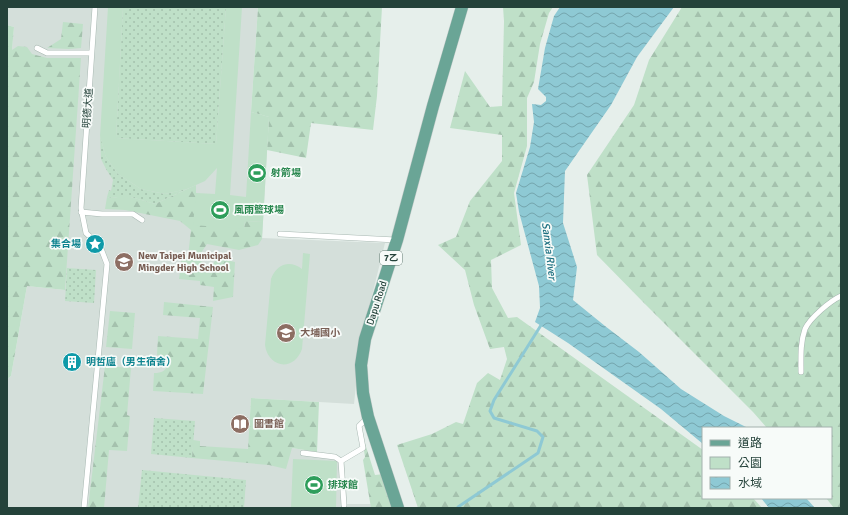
<svg xmlns="http://www.w3.org/2000/svg" width="848" height="515" font-family="Signika,'Noto Sans TC',sans-serif">
<style>
.built{fill:#d4dfda}
.green{fill:url(#green-dots)}
.forest{fill:url(#forest-firs)}
.pitch{fill:#bfe0c8}
.water{fill:url(#water-waves)}
.lines{fill:none;stroke-linecap:round;stroke-linejoin:round}
.stream{stroke:#8ec9d4;stroke-width:3}
.service-casing{stroke:#a8b8b2;stroke-width:6}
.primary-casing{stroke:#c2cac8;stroke-width:13}
.service{stroke:#fff;stroke-width:5}
.primary{stroke:#6aa596;stroke-width:12}
.labels{text-anchor:middle;dominant-baseline:central;stroke-width:3.5;stroke-linejoin:round;paint-order:stroke}
.shield{fill:#f7fbf9;stroke:#637a73;stroke-width:1}
.shield-label{font-size:9px;font-weight:bold;fill:#24423a}
.street-label{font-size:10px;fill:#24423a;stroke:#f7fbf9}
.leisure-label{font-size:10px;font-weight:bold;fill:#27864d;stroke:#f7fbf9;text-anchor:start}
.culture-label{font-size:10px;font-weight:bold;fill:#0d838f;stroke:#f7fbf9;text-anchor:end}
.education-label{font-size:10px;font-weight:bold;fill:#785e54;stroke:#f7fbf9;text-anchor:start}
.water-label{font-size:11px;font-style:italic;fill:#1c6f80;stroke:#f7fbf9}
</style>
<defs>
<pattern id="green-dots" width="8" height="8" patternUnits="userSpaceOnUse"><rect width="8" height="8" fill="#bfe0c8"/><path d="M2 2h.1M6 6h.1" fill="none" stroke="#a4c1ad" stroke-width="1.8" stroke-linecap="round"/></pattern>
<pattern id="forest-firs" width="22" height="20" patternUnits="userSpaceOnUse"><rect width="22" height="20" fill="#bfe0c8"/><path d="M5 1l3.5 6h-7zM16 11l3.5 6h-7z" fill="#a4c1ad"/></pattern>
<pattern id="water-waves" width="16" height="10" patternUnits="userSpaceOnUse"><rect width="16" height="10" fill="#8ec9d4"/><path d="M0 5q4-4 8 0t8 0" fill="none" stroke="#74a5ad"/></pattern>
</defs>
<rect width="100%" height="100%" fill="#e6efeb"/>
<!-- built -->
<polygon class="built" points="7,7 258,7 251,112 269,117 262,238 385,243 357,356 356,385 354,404 251,398 249,441 335,455 344,460 347,504 371,504 371,508 7,508 7,379 11,376 27,286 65,290 12,50 14,27 7,25"/>
<!-- green -->
<g class="green">
<polygon points="123,7 226,7 216,144 116,138"/>
<polygon points="100,136 106,157 118,174 141,189 165,194 187,189 155,204 131,197 118,197 112,198 107,197 109,190 111,191 113,180 106,169 101,159"/>
<polygon points="67,268 96,270 94,303 65,301"/>
<polygon points="154,418 195,421 192,458 151,454"/>
<polygon points="142,470 246,480 244,508 138,508"/>
</g>
<!-- forest -->
<g class="forest">
<polygon points="258,7 382,7 377,96 373,130 311,123 306,158 267,150 269,117 251,112"/>
<polygon points="503,7 553,7 549,13 540,44 534,82 527,98 527,146 514,193 521,245 491,260 492,288 508,318 517,317 703,450 703,498 753,498 762,508 418,508 397,445 432,434 456,422 463,424 477,383 488,373 500,380 507,359 504,347 490,349 474,305 465,270 438,245 456,237 470,201 502,161 502,135 450,128 465,71 490,107 502,106 504,21"/>
<polygon points="682,7 841,7 841,508 834,508 826,498 831,498 831,428 767,428 753,412 644,303 597,255 587,175 634,105 649,60"/>
<polygon points="63,22 83,24 81,48 69,49 47,48 61,39"/>
<polygon points="7,25 14,27 12,50 18,46 27,47 32,54 47,58 81,58 65,290 27,286 11,376 7,379"/>
<polygon points="196,185 196,193 244,229 245,221 263,222 262,239 258,245 239,250 207,244 197,259 211,267 217,258 235,262 233,297 213,301 214,287 200,285 200,281 179,279 182,256 188,256 191,230 180,221 125,210 105,209 107,197 112,198 118,197 131,197 155,204"/>
<path d="M164 302 213 307 203 394 153 391 154 373C162 373 165 371 169 364 166 357 163 355 157 355L158 336 198 339 200 318 163 315Z"/>
<polygon points="110,311 135,313 132,349 106,347"/>
<polygon points="105,366 131,368 127,415 130,416 127,451 109,450 104,508 88,508"/>
<polygon points="251,398 319,402 317,452 292,448 286,469 269,465 192,458 193,440 200,441 200,446 248,449"/>
<polygon points="362,437 363,437 375,475 384,474 393,508 371,508 363,460 365,457"/>
</g>
<!-- pitch -->
<g class="pitch">
<polygon points="108,7 123,7 116,138 216,144 226,7 242,7 230,195 246,197 251,112 269,117 263,222 245,221 244,229 193,225 196,193 215,194 217,168 205,181 187,189 165,194 141,189 118,174 106,157 100,136"/>
<path d="M303 253 310 254 302 349C294 372 268 368 265 345L271 279C276 265 289 259 302 269Z"/>
<polygon points="293,459 337,461 336,508 291,508"/>
</g>
<!-- water -->
<g class="water">
<polygon points="560,7 674,7 637,57 611,105 565,171 563,223 577,267 573,300 605,326 639,352 681,389 724,416 748,428 703,428 703,444 661,409 568,343 535,322 540,308 539,286 519,212 516,193 530,147 534,122 532,104 541,105 546,101 546,97 538,89 545,48 554,16"/>
<polygon points="761,498 806,498 815,508 769,508"/>
</g>
<g class="lines">
<!-- stream -->
<polyline class="stream" points="458,508 458,507 538,453 543,437 537,431 494,418 490,411 494,400 543,322"/>
<!-- service casing -->
<g class="service-casing">
<g id="service">
<polyline points="37,48 47,53 91,53"/>
<polyline points="81,212 102,214 133,214 142,220"/>
<polyline points="280,234 396,240"/>
<path d="M801 372C801 358 800 343 805 329 810 318 830 301 841 296"/>
<polyline points="303,453 335,457 341,461"/>
<polyline points="344,505 341,461 363,448 359,426 367,418"/>
<polyline points="84,508 107,264 100,246 86,233 81,208 95,7"/>
</g>
</g>
<!-- primary casing -->
<g class="primary-casing">
<polyline id="primary" points="398,508 368,417 363,393 361,365 365,339 397,240 433,106 462,7"/>
</g>
<!-- service -->
<use href="#service" class="service"/>
<!-- primary -->
<use href="#primary" class="primary"/>
</g>
<!-- icons -->
<defs>
<g id="stadium-disc" transform="scale(1)"><circle r="9.5" fill="#2e9e5b" stroke="#f7fbf9"/><path d="M0-5a6.5 5 0 1 0 0 10a6.5 5 0 1 0 0-10ZM-3.5-1.8h7v3.6h-7Z" fill="#fff"/></g>
<g id="sight-disc" transform="scale(1)"><circle r="9.5" fill="#0f9aa8" stroke="#f7fbf9"/><path d="M0-6L1.8-2.2L6-1.7L2.9 1.2L3.7 5.4L0 3.3L-3.7 5.4L-2.9 1.2L-6-1.7L-1.8-2.2Z" fill="#fff"/></g>
<g id="school-disc" transform="scale(1)"><circle r="9.5" fill="#8d6e63" stroke="#f7fbf9"/><path d="M0-5L7-2L0 1L-7-2ZM-4 1L0 2.5L4 1V4Q0 6-4 4Z" fill="#fff"/></g>
<g id="building-disc" transform="scale(1)"><circle r="9.5" fill="#0f9aa8" stroke="#f7fbf9"/><path d="M-4-6H4V6H1V3H-1V6H-4ZM-2.5-4.3h1.7v1.8h-1.7ZM.8-4.3h1.7v1.8H.8ZM-2.5-1h1.7V.8h-1.7ZM.8-1h1.7V.8H.8Z" fill="#fff"/></g>
<g id="library-disc" transform="scale(1)"><circle r="9.5" fill="#8d6e63" stroke="#f7fbf9"/><path d="M-6-4Q-3-5.5-.7-3.5V5Q-3 3-6 4ZM6-4Q3-5.5 .7-3.5V5Q3 3 6 4Z" fill="#fff"/></g>
</defs>
<g fill-rule="evenodd">
<use href="#stadium-disc" x="257" y="173"/>
<use href="#stadium-disc" x="220" y="210"/>
<use href="#sight-disc" x="95" y="244"/>
<use href="#school-disc" x="124" y="262"/>
<use href="#school-disc" x="286" y="333"/>
<use href="#building-disc" x="72" y="362"/>
<use href="#library-disc" x="240" y="424"/>
<use href="#stadium-disc" x="314" y="485"/>
</g>
<g class="labels">
<!-- shield labels -->
<rect class="shield" x="380" y="251" width="22" height="14" rx="3"/>
<g class="shield-label">
<text x="391" y="258">7乙</text>
</g>
<!-- street labels -->
<g class="street-label">
<text transform="translate(88 108) rotate(-86)">明德大道</text>
<text transform="translate(377 303) rotate(-72)">Dapu Road</text>
</g>
<!-- leisure labels -->
<g class="leisure-label">
<text x="271" y="173">射箭場</text>
<text x="234" y="210">風雨籃球場</text>
<text x="328" y="485">排球館</text>
</g>
<!-- culture labels -->
<g class="culture-label">
<text x="81" y="244">集合場</text>
<text x="86" y="362" text-anchor="start">明哲廬（男生宿舍）</text>
</g>
<!-- education labels -->
<g class="education-label">
<text x="138" y="256">New Taipei Municipal<tspan x="138" dy="12">Mingder High School</tspan></text>
<text x="300" y="333">大埔國小</text>
<text x="254" y="424">圖書館</text>
</g>
<!-- water labels -->
<g class="water-label">
<text transform="translate(549 251) rotate(83)">Sanxia River</text>
</g>
</g>
<!-- border -->
<rect width="848" height="515" fill="none" stroke="#24423a" stroke-width="16"/>
<!-- legend -->
<rect x="702" y="427" width="130" height="72" fill="#f7fbf9" stroke="#a3b1ad"/>
<rect x="710" y="440" width="20" height="6" fill="#6aa596" stroke="#a3b1ad"/>
<text x="738" y="447" font-size="12" fill="#24423a">道路</text>
<rect x="710" y="457" width="20" height="12" fill="#bfe0c8" stroke="#a3b1ad"/>
<text x="738" y="467" font-size="12" fill="#24423a">公園</text>
<rect x="710" y="477" width="20" height="12" fill="url(#water-waves)" stroke="#a3b1ad"/>
<text x="738" y="487" font-size="12" fill="#24423a">水域</text>
</svg>
